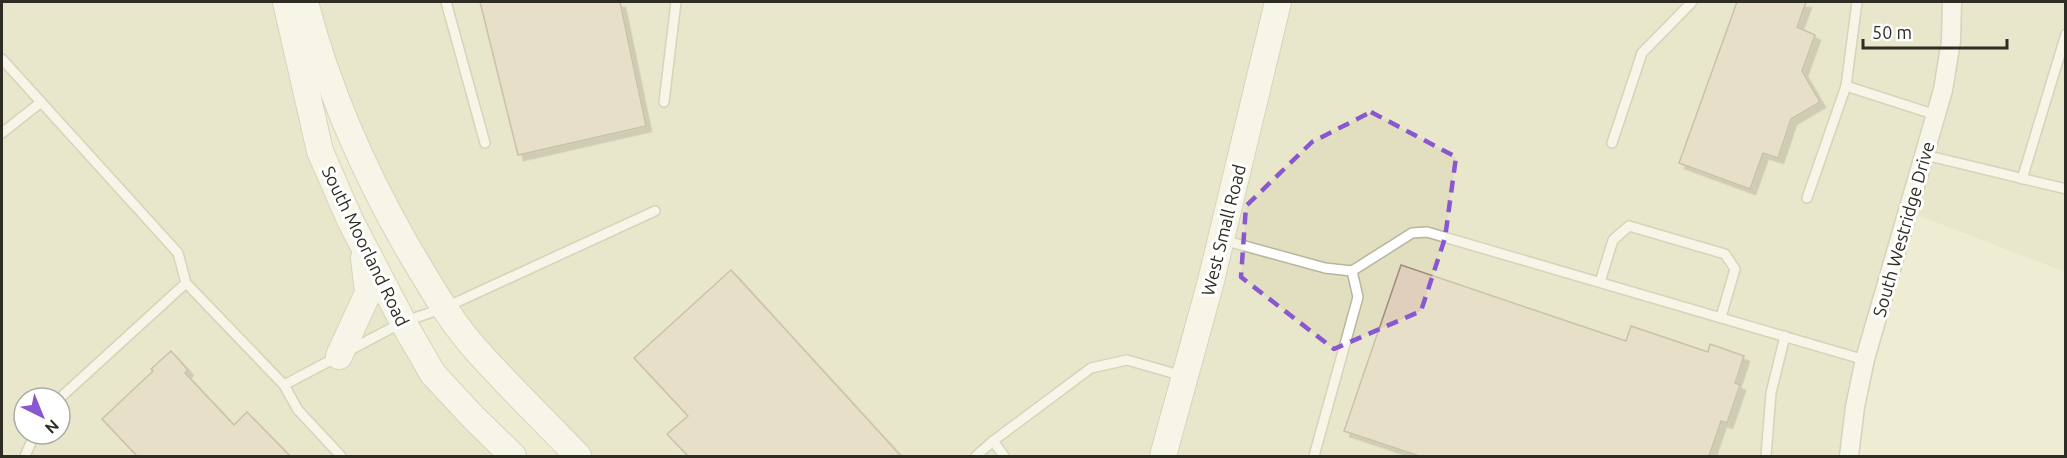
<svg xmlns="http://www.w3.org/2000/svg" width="2067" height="458" font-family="Ubuntu,sans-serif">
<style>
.built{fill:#e2dfc0;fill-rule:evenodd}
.building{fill:#e0cfbc;stroke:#9e8d7b;stroke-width:1.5;filter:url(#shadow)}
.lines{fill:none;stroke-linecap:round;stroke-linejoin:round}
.lane-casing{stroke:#b7b59d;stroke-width:12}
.street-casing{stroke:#b7b59d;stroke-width:21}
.secondary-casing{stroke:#b7b59d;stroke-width:28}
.lane{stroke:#fff;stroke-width:9}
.street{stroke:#fff;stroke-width:18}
.secondary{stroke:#fff;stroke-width:26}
.marked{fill:none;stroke:#8957d0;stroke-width:4.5;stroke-dasharray:12 8;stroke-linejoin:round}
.labels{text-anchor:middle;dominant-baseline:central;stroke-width:6;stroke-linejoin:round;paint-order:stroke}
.street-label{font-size:18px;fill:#2e2d24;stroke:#fff}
</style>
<defs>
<filter id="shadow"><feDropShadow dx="5.5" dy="5.5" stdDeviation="0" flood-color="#0004"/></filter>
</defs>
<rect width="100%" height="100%" fill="#eeecd3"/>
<!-- built -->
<g class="built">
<path d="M2 2H286L320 151 403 322 513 456H2ZM24 398H60V434H24Z"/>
<polygon points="305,2 2065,2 2065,272 1909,212 1849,456 578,456 418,266"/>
</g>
<!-- building -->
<g class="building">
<polygon points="480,2 620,2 646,126 518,155"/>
<polygon points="1737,2 1806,2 1797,27 1815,35 1802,71 1820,102 1791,119 1778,158 1763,153 1750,189 1679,163"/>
<polygon points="1401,265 1626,341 1631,326 1708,352 1710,344 1744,356 1735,383 1740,385 1727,423 1721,421 1709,456 1419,456 1344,431"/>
<polygon points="731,270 901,456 688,456 667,434 688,416 634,358"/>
<polygon points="171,351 188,370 185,373 234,425 247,412 290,456 137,456 102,419 153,371 151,369"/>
</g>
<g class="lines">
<!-- lane casing -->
<g class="lane-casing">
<g id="lane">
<polyline points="446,2 485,143"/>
<polyline points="1857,2 1846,86 1936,115"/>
<polyline points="2,59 178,253 186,283 284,385 403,322 444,308 655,211"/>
<polyline points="664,102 676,2"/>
<polyline points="2,133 40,103"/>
<polyline points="1612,143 1642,53 1692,2"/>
<polyline points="1925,155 2066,189"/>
<polyline points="2022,179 2066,34"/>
<polyline points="1807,198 1846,86"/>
<polyline points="1223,240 1325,268 1352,271 1412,233 1427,232 1865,360"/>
<polyline points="1600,282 1613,240 1629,226 1725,254 1735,269 1721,317"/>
<polyline points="284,385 298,410 341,456"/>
<polyline points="60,398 186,283"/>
<polyline points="993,441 1004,456"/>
<polyline points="25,456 35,434"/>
<polyline points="976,456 993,441 1091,368 1127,360 1183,376"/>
<polyline points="1314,456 1358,297 1352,271"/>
<polyline points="1766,456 1771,393 1785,336"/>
</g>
</g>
<!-- street casing -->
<g class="street-casing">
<polyline id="street" points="1849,456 1855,407 1865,359 1943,90 1951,41 1952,2"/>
</g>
<!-- secondary casing -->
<g class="secondary-casing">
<g id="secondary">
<polyline points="286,2 320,151 350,220 403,322 433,374 474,418 513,456"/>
<path d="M305 2C327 87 362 168 406 245 426 279 446 314 471 344 505 383 543 419 578 456"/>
<polyline points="339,356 368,293 364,258"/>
<polyline points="1163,456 1211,281 1278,2"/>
</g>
</g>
<!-- lane -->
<use href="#lane" class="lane"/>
<!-- street -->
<use href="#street" class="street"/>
<!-- secondary -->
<use href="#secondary" class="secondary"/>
</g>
<!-- marked area -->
<path d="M0 0H2067V458H0ZM1371 112 1456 157 1445 238 1421 311 1334 349 1241 277 1246 206 1312 142Z" fill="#eeecd3" fill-opacity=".55" fill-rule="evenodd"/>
<path class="marked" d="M1371 112 1456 157 1445 238 1421 311 1334 349 1241 277 1246 206 1312 142Z"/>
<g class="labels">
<!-- street labels -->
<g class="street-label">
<text transform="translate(1903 229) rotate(-74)">South Westridge Drive</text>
<text transform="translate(1223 230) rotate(-76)">West Small Road</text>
<text transform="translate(366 246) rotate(64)">South Moorland Road</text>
</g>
</g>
<!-- border -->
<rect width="2067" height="458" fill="none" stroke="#2e2d24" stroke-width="6"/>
<!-- north arrow -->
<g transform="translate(42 416) rotate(137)"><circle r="28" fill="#ffffff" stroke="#ababa7" stroke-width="1.5"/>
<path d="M0-4.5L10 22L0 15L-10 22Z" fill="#8957d0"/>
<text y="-9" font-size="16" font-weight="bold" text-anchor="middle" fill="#2e2d24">N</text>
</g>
<!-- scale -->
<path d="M1863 39v9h144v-9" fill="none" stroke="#2e2d24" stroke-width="3"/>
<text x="1872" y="39" font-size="18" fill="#2e2d24" stroke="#ffffff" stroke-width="4.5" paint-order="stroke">50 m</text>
</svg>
